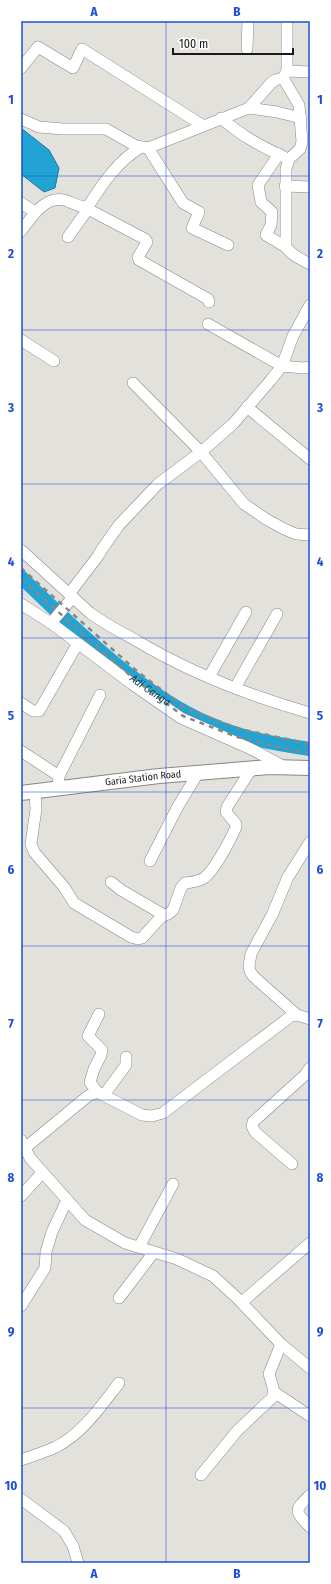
<svg xmlns="http://www.w3.org/2000/svg" width="331" height="1584" font-family="'Fira Sans Condensed',sans-serif">
<style>
.water{fill:#21a4d4;stroke:#1f7b9c}
.lines{fill:none;stroke-linecap:round;stroke-linejoin:round}
.river{stroke:#21a4d4;stroke-width:14}
.minor-casing{stroke:#898783;stroke-width:12}
.major-casing{stroke:#898783;stroke-width:16}
.minor{stroke:#fff;stroke-width:11}
.major{stroke:#fff;stroke-width:14}
.rail{stroke:#898784;stroke-width:2.5;stroke-dasharray:5 5;stroke-linecap:butt}
.grid{fill:none;stroke:#1d4ed8;stroke-width:1;stroke-opacity:0.55}
.labels{text-anchor:middle;dominant-baseline:central;stroke-width:3;stroke-linejoin:round;paint-order:stroke}
.street-label{font-size:10px;fill:#1b1a19;stroke:#fff}
.water-label{font-size:11px;font-style:italic;fill:#104357;stroke:#fff}
.neatline{fill:none;stroke:#1d4ed8;stroke-width:1.5}
.grid-label{font-size:13px;text-anchor:middle;font-weight:bold;fill:#1d4ed8}
</style>
<rect width="100%" height="100%" fill="#e3e1dc"/>
<!-- water -->
<polygon class="water" points="21,128 49,150 59,168 55,188 44,192 21,174"/>
<g class="lines">
<!-- river -->
<path class="river" id="s1" d="M21 577C75 629 141 695 210 724 241 738 276 744 310 749"/>
<!-- minor casing -->
<g class="minor-casing">
<g id="minor">
<polyline points="247,49 248,21"/>
<polyline points="21,68 38,47 73,68 82,49 202,125"/>
<polyline points="287,71 310,72"/>
<path d="M283 78 299 105 302 142 300 149 289 159 286 169V247C292 256 301 259 310 264"/>
<polyline points="249,108 271,83 275,80 283,78 287,71 287,21"/>
<path d="M221 118C243 137 259 145 284 157"/>
<polyline points="21,119 39,127 63,129 106,129 136,146 148,148 249,108 277,112 301,118"/>
<polyline points="148,148 183,203 199,212 192,228 228,245"/>
<polyline points="279,154 258,185 261,202 272,212 271,225 266,235 286,247"/>
<polyline points="285,186 310,187"/>
<polyline points="21,203 35,212"/>
<path d="M84 207 89 205C103 183 118 161 141 147"/>
<path d="M21 231C32 217 44 196 64 200 71 202 77 206 84 207L145 239 147 242 138 257 139 260 208 299 209 302"/>
<polyline points="68,237 88,209"/>
<polyline points="208,324 282,366 303,368 310,367"/>
<polyline points="21,340 54,361"/>
<polyline points="133,383 201,452 244,504 266,519 284,529 296,534 310,535"/>
<polyline points="247,407 310,459"/>
<path d="M21 550 90 613C105 624 121 632 137 641 191 673 250 696 310 713"/>
<polyline points="69,594 98,556 102,549 119,525 138,505 158,484 201,452 233,424 270,381 282,366 293,336 310,305"/>
<polyline points="21,604 51,623 132,684 181,718 251,749 285,767"/>
<polyline points="51,623 73,597"/>
<polyline points="209,677 246,612"/>
<polyline points="235,688 277,614"/>
<polyline points="21,703 33,711 39,711 78,643"/>
<polyline points="21,751 59,776"/>
<polyline points="58,788 59,776 100,695"/>
<path d="M35 792 36 809 31 844 34 852 64 887 74 903 131 937 138 939 142 938 161 917 168 914 173 910 181 888 185 883C191 882 198 882 204 878 214 871 231 839 236 827V824L226 812 227 807 252 768"/>
<polyline points="150,861 177,808 198,773"/>
<polyline points="111,882 121,890 164,915"/>
<polyline points="297,1015 253,976 250,971 249,966 251,954 272,915 288,877 310,842"/>
<polyline points="97,1092 90,1082 94,1069 101,1055 102,1050 88,1036 99,1014"/>
<polyline points="104,1095 126,1065 126,1057"/>
<polyline points="21,1140 30,1158 85,1220 125,1243 177,1259 213,1276 237,1298 281,1344 310,1368"/>
<polyline points="25,1148 88,1096 97,1092 142,1115 152,1116 163,1113 291,1016 297,1015 310,1019"/>
<polyline points="292,1164 255,1132 252,1126 253,1122 305,1075 310,1068"/>
<polyline points="21,1196 42,1173"/>
<polyline points="139,1247 173,1184"/>
<polyline points="119,1298 154,1252"/>
<polyline points="242,1302 310,1243"/>
<polyline points="21,1306 45,1268 46,1252 52,1232 67,1200"/>
<polyline points="274,1392 310,1416"/>
<path d="M21 1460C32 1456 45 1452 56 1447 83 1433 101 1406 119 1383"/>
<polyline points="201,1475 237,1431 274,1396 273,1387 269,1374 281,1344"/>
<path d="M310 1495C294 1511 294 1510 310 1527"/>
<polyline points="21,1499 64,1531 73,1546 78,1563"/>
</g>
</g>
<!-- major casing -->
<g class="major-casing">
<g id="major">
<path id="s2" d="M21 793 159 776 270 767 310 768"/>
</g>
</g>
<!-- minor -->
<use href="#minor" class="minor"/>
<!-- major -->
<use href="#major" class="major"/>
<!-- rail -->
<g class="rail">
<polyline points="21,568 138,672 187,709 240,729 310,744"/>
<polyline points="21,579 133,678 183,716 237,737 301,752 310,752"/>
</g>
</g>
<!-- grid -->
<path class="grid" d="M166 21V1563M21 176H310M21 330H310M21 484H310M21 638H310M21 792H310M21 946H310M21 1100H310M21 1254H310M21 1408H310"/>
<g class="labels">
<!-- street labels -->
<g class="street-label">
<text stroke="none"><textPath href="#s2" startOffset="123">Garia Station Road</textPath></text>
</g>
<!-- water labels -->
<g class="water-label">
<text stroke="none"><textPath href="#s1" startOffset="172">Adi Ganga</textPath></text>
</g>
</g>
<!-- border -->
<rect width="331" height="1584" fill="none" stroke="#ffffff" stroke-width="44"/>
<!-- scale -->
<path d="M173 48v6h120v-6" fill="none" stroke="#1b1a19" stroke-width="2"/>
<text x="179" y="48" font-size="12" fill="#1b1a19" stroke="#ffffff" stroke-width="3" paint-order="stroke">100 m</text>
<rect x="22" y="22" width="287" height="1540" class="neatline"/>
<g class="grid-label">
<text x="94" y="16">A</text>
<text x="237" y="16">B</text>
<text x="11" y="104">1</text>
<text x="320" y="104">1</text>
<text x="11" y="258">2</text>
<text x="320" y="258">2</text>
<text x="11" y="412">3</text>
<text x="320" y="412">3</text>
<text x="11" y="566">4</text>
<text x="320" y="566">4</text>
<text x="11" y="720">5</text>
<text x="320" y="720">5</text>
<text x="11" y="874">6</text>
<text x="320" y="874">6</text>
<text x="11" y="1028">7</text>
<text x="320" y="1028">7</text>
<text x="11" y="1182">8</text>
<text x="320" y="1182">8</text>
<text x="11" y="1336">9</text>
<text x="320" y="1336">9</text>
<text x="11" y="1490">10</text>
<text x="320" y="1490">10</text>
<text x="94" y="1578">A</text>
<text x="237" y="1578">B</text>
</g>
</svg>
